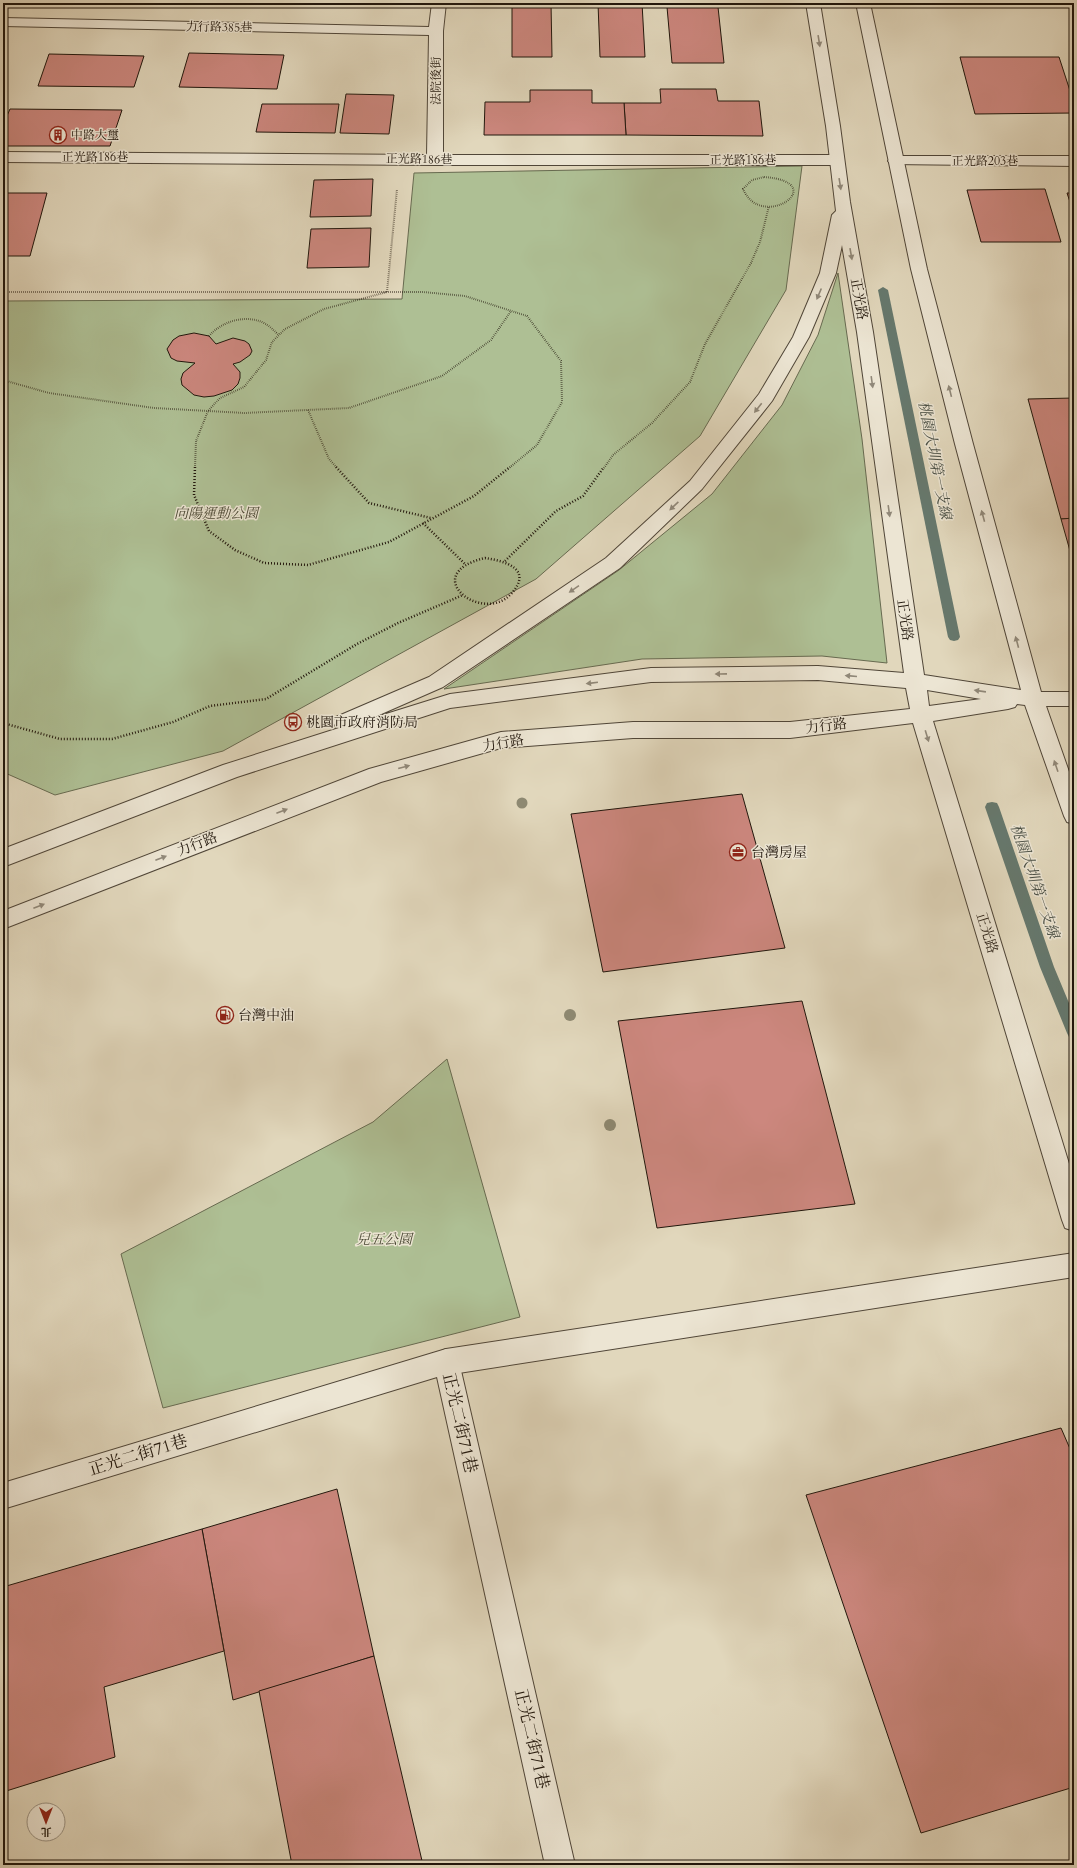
<svg xmlns="http://www.w3.org/2000/svg" width="1077" height="1868" font-family="Cardo,'Noto Serif TC',serif">
<style>
.green{fill:#aebf94;stroke:#676a50}
.lines{fill:none;stroke-linecap:round;stroke-linejoin:round}
.stream{fill:#66786d;fill-rule:evenodd}
.building{fill:#cc877e;stroke:#20160c}
.pedestrian-casing{stroke:#504638;stroke-width:2}
.minor-casing{stroke:#504638;stroke-width:2}
.tertiary-casing{stroke:#504638;stroke-width:2}
.path-far1{stroke:#20160c;stroke-width:2;stroke-dasharray:0.5 1.5;stroke-linecap:butt}
.path{stroke:#20160c;stroke-width:2.5;stroke-dasharray:1 2;stroke-linecap:butt}
.pedestrian{fill:#ece5d3;fill-rule:evenodd}
.minor{fill:#ece5d3;fill-rule:evenodd}
.tertiary{fill:#ece5d3;fill-rule:evenodd}
.tree{fill:#8e8972}
.oneway{fill:#908879}
.labels{text-anchor:middle;dominant-baseline:central;stroke-width:3;stroke-linejoin:round;paint-order:stroke}
.far-street-label{font-size:12px;fill:#20160c;stroke:#ece5d3}
.far-poi-label{font-size:12px;fill:#20160c;stroke:#ece5d3;text-anchor:start}
.street-label{font-size:14px;fill:#20160c;stroke:#ece5d3}
.park-label{font-size:14px;font-style:italic;fill:#4b4935;stroke:#ece5d3}
.poi-label{font-size:14px;fill:#20160c;stroke:#ece5d3;text-anchor:start}
.water-label{font-size:15px;font-style:italic;fill:#494f45;stroke:#ece5d3}
.near-street-label{font-size:17px;fill:#20160c;stroke:#ece5d3}
</style>
<rect width="100%" height="100%" fill="#e1d7bc"/>
<filter id="stains"><feTurbulence type="fractalNoise" baseFrequency=".005" numOctaves="4"/><feColorMatrix values="0 0 0 0 .2 0 0 0 0 .09 0 0 0 0 .02 0 0 0 .5 -.17"/></filter>
<radialGradient id="worn" r=".72"><stop offset=".6" stop-color="#630" stop-opacity="0"/><stop offset="1" stop-color="#630" stop-opacity=".3"/></radialGradient>
<!-- green -->
<g class="green">
<polygon points="802,166 786,290 700,436 536,579 223,751 55,795 3,772 3,301 402,299 414,173"/>
<polygon points="838,273 862,439 887,663 822,656 642,659 444,689 619,570 712,494 782,405 818,335"/>
<polygon points="447,1059 520,1317 163,1408 121,1254 373,1122"/>
</g>
<g class="lines">
<!-- stream -->
<g class="stream">
<polygon points="883,287 888,290 960,637 958,640 954,641 950,640 948,637 878,290"/>
<polygon points="992,802 997,803 999,807 1054,967 1074,1015 1074,1039 1069,1037 1067,1033 1040,967 985,807 987,803"/>
</g>
</g>
<!-- building -->
<g class="building">
<polygon points="512,3 551,3 552,57 512,57"/>
<polygon points="598,3 642,3 645,57 600,57"/>
<polygon points="667,7 718,7 724,63 672,63"/>
<polygon points="189,53 284,55 277,89 179,87"/>
<polygon points="49,54 144,56 134,87 38,86"/>
<polygon points="960,57 1059,57 1074,103 1074,113 975,114"/>
<polygon points="660,89 716,89 718,101 759,101 763,136 626,135 624,103 661,103"/>
<polygon points="530,90 592,90 592,103 624,103 626,135 484,135 485,102 530,102"/>
<polygon points="346,94 394,95 389,134 340,133"/>
<polygon points="262,104 339,104 335,133 256,132"/>
<polygon points="10,109 122,110 110,146 3,146 3,125"/>
<polygon points="373,179 371,216 310,217 314,180"/>
<polygon points="1045,189 1061,242 981,242 967,190"/>
<polygon points="3,193 47,193 30,256 3,256"/>
<polygon points="1067,193 1074,193 1074,214"/>
<polygon points="371,228 369,267 307,268 311,229"/>
<polygon points="194,333 209,336 216,344 233,338 245,341 249,344 252,351 250,355 240,362 233,364 240,372 240,378 238,384 232,390 214,396 204,397 194,395 182,385 181,379 183,373 195,363 177,361 171,358 167,349 173,340 179,336"/>
<polygon points="1074,398 1074,518 1061,519 1028,399"/>
<polygon points="1074,518 1074,565 1061,519"/>
<polygon points="742,794 785,948 603,972 571,814"/>
<polygon points="802,1001 855,1204 657,1228 618,1021"/>
<polygon points="1061,1428 1074,1458 1074,1787 921,1833 806,1495"/>
<polygon points="337,1489 374,1656 233,1700 202,1529"/>
<polygon points="202,1529 224,1651 104,1687 115,1757 3,1792 3,1587"/>
<polygon points="374,1656 423,1865 292,1865 259,1691"/>
</g>
<g class="lines">
<!-- pedestrian casing -->
<g class="pedestrian-casing">
<polygon id="pedestrian" points="1074,1253 1074,1277 446,1375 437,1371 433,1362 437,1353 446,1349"/>
</g>
<!-- minor casing -->
<g class="minor-casing">
<g id="minor">
<polygon points="432,3 446,3 443,31 443,155 836,155 841,157 844,160 841,163 836,165 435,165 3,162 3,152 427,155 429,35 3,26 3,18 429,27"/>
<polygon points="896,156 1074,156 1074,166 891,164 888,161 891,158"/>
<polygon points="446,1349 455,1353 459,1362 575,1865 545,1865 437,1377 3,1509 3,1483"/>
</g>
</g>
<!-- tertiary casing -->
<g class="tertiary-casing">
<path id="tertiary" d="M806 3H820L840 126 850 202 873 332 924 675 1021 690 955 444 911 269 856 3H870L927 269 973 444 1041 692H1074V706H1046L1074 786V824L1067 822 1064 816 1025 705 1017 704 1015 707 1008 709 933 721 1074 1180V1231L1065 1228 1062 1220 913 723 790 738H633L501 748 381 782 3 929V911L369 769 501 732 633 722H790L910 709 906 688 818 680 651 682 450 708 237 777 3 867V849L223 765 339 728 336 727 333 722 336 717 429 677 606 558 690 481 759 394 793 337 820 273 832 215 836 211 826 126ZM842 245 857 332 904 673 818 666 651 668 450 694 370 719 443 687 620 568 702 489 772 401 809 337 836 273ZM927 690 981 699 929 706Z"/>
</g>
<!-- path-far1 -->
<g class="path-far1">
<path d="M764 177C833 182 762 233 743 189L752 180Z"/>
<polyline points="3,292 387,292 397,189"/>
<path d="M209 336C222 321 246 314 264 323 270 326 274 331 279 335"/>
<polyline points="3,380 49,393 154,408 244,413 349,408 442,376 491,340 511,311"/>
<polyline points="308,410 329,459 337,468"/>
<polyline points="195,468 196,441 208,411 220,398 244,387 266,360 272,342 285,329 324,309 387,292 423,292 465,296 527,316 561,361 562,402 537,445 509,468"/>
<polyline points="604,468 613,455 652,423 690,382 705,344 751,263 760,242 769,206"/>
</g>
<!-- path -->
<g class="path">
<polyline points="195,467 194,495 209,531 235,550 264,563 308,565 389,542 474,496 510,467"/>
<polyline points="336,467 369,503 431,518"/>
<polyline points="423,523 465,564"/>
<path d="M485 558C505 561 534 569 511 594 482 625 417 574 485 558Z"/>
<polyline points="505,561 556,511 583,496 604,467"/>
<polyline points="3,723 60,739 112,739 173,722 210,706 266,699 357,644 398,623 463,595"/>
</g>
<!-- pedestrian -->
<use href="#pedestrian" class="pedestrian"/>
<!-- minor -->
<use href="#minor" class="minor"/>
<!-- tertiary -->
<use href="#tertiary" class="tertiary"/>
</g>
<!-- trees -->
<g class="tree">
<circle cx="522" cy="803" r="5.5"/>
<circle cx="570" cy="1015" r="6"/>
<circle cx="610" cy="1125" r="6"/>
</g>
<!-- one-way arrows -->
<defs><path id="oneway-solid" d="M-6-.8H1V-3.2L6.5 0L1 3.2V.8H-6Z"/></defs>
<g class="oneway">
<use href="#oneway-solid" transform="translate(819 41) rotate(81)"/>
<use href="#oneway-solid" transform="translate(840 184) rotate(81)"/>
<use href="#oneway-solid" transform="translate(851 254) rotate(80)"/>
<use href="#oneway-solid" transform="translate(819 294) rotate(113)"/>
<use href="#oneway-solid" transform="translate(872 382) rotate(82)"/>
<use href="#oneway-solid" transform="translate(950 391) rotate(-104)"/>
<use href="#oneway-solid" transform="translate(758 408) rotate(128)"/>
<use href="#oneway-solid" transform="translate(674 506) rotate(137)"/>
<use href="#oneway-solid" transform="translate(889 511) rotate(82)"/>
<use href="#oneway-solid" transform="translate(983 516) rotate(-105)"/>
<use href="#oneway-solid" transform="translate(574 589) rotate(146)"/>
<use href="#oneway-solid" transform="translate(1017 642) rotate(-105)"/>
<use href="#oneway-solid" transform="translate(721 674) rotate(179)"/>
<use href="#oneway-solid" transform="translate(851 676) rotate(-175)"/>
<use href="#oneway-solid" transform="translate(592 683) rotate(173)"/>
<use href="#oneway-solid" transform="translate(980 691) rotate(-172)"/>
<use href="#oneway-solid" transform="translate(927 736) rotate(73)"/>
<use href="#oneway-solid" transform="translate(1056 766) rotate(-109)"/>
<use href="#oneway-solid" transform="translate(404 767) rotate(-15)"/>
<use href="#oneway-solid" transform="translate(282 811) rotate(-21)"/>
<use href="#oneway-solid" transform="translate(161 858) rotate(-21)"/>
<use href="#oneway-solid" transform="translate(39 906) rotate(-21)"/>
</g>
<!-- icons -->
<defs>
<g id="building-ring" transform="scale(0.9)"><circle r="9.5" fill="#ece5d3" stroke="#8f2418" stroke-width="1.5"/><path d="M-4-6H4V6H1V3H-1V6H-4ZM-2.5-4.3h1.7v1.8h-1.7ZM.8-4.3h1.7v1.8H.8ZM-2.5-1h1.7V.8h-1.7ZM.8-1h1.7V.8H.8Z" fill="#8f2418"/></g>
<g id="bus-ring" transform="scale(0.9)"><circle r="9.5" fill="#ece5d3" stroke="#8f2418" stroke-width="1.5"/><path d="M-5-6H5V4H4V6H2V4H-2V6H-4V4H-5ZM-3.5-4V0h7V-4ZM-3.5 1.2v1.5H-2V1.2ZM2 1.2v1.5H3.5V1.2Z" fill="#8f2418"/></g>
<g id="office-ring" transform="scale(0.9)"><circle r="9.5" fill="#ece5d3" stroke="#8f2418" stroke-width="1.5"/><path d="M-6-3h4V-5.5h4V-3h4V5H-6ZM-1-4.5V-3h2v-1.5ZM-6 0V1H6V0Z" fill="#8f2418"/></g>
<g id="fuel-ring" transform="scale(0.9)"><circle r="9.5" fill="#ece5d3" stroke="#8f2418" stroke-width="1.5"/><path d="M-5.5-6h7V0h2V4h1.3V-2.5L3-4.5l.8-.8L6-3V5H2.5V1h-1V6h-7ZM-4.2-4.7v3.2H.2V-4.7Z" fill="#8f2418"/></g>
</defs>
<g fill-rule="evenodd">
<use href="#building-ring" x="58" y="135"/>
<use href="#bus-ring" x="293" y="722"/>
<use href="#office-ring" x="738" y="852"/>
<use href="#fuel-ring" x="225" y="1015"/>
</g>
<g class="labels">
<!-- far-street labels -->
<g class="far-street-label">
<text transform="translate(219 27) rotate(1)">力行路385巷</text>
<text transform="translate(436 81) rotate(-90)">法院後街</text>
<text x="95" y="157">正光路186巷</text>
<text transform="translate(419 159) rotate(1)">正光路186巷</text>
<text x="743" y="160">正光路186巷</text>
<text x="985" y="161">正光路203巷</text>
</g>
<!-- far-poi labels -->
<g class="far-poi-label">
<text x="71" y="135">中路大璽</text>
</g>
<!-- street labels -->
<g class="street-label">
<text transform="translate(859 299) rotate(80)">正光路</text>
<text transform="translate(905 620) rotate(82)">正光路</text>
<text transform="translate(826 726) rotate(-7)">力行路</text>
<text transform="translate(503 743) rotate(-10)">力行路</text>
<text transform="translate(197 844) rotate(-21)">力行路</text>
<text transform="translate(987 933) rotate(73)">正光路</text>
</g>
<!-- park labels -->
<g class="park-label">
<text x="216" y="513">向陽運動公園</text>
<text x="384" y="1239">兒五公園</text>
</g>
<!-- poi labels -->
<g class="poi-label">
<text x="306" y="722">桃園市政府消防局</text>
<text x="751" y="852">台灣房屋</text>
<text x="238" y="1015">台灣中油</text>
</g>
<!-- water labels -->
<g class="water-label">
<text transform="translate(935 460) rotate(79)">桃園大圳第一支線</text>
<text transform="translate(1035 881) rotate(71)">桃園大圳第一支線</text>
</g>
<!-- near-street labels -->
<g class="near-street-label">
<text transform="translate(460 1423) rotate(77)">正光二街71巷</text>
<text transform="translate(138 1455) rotate(-17)">正光二街71巷</text>
<text transform="translate(532 1739) rotate(77)">正光二街71巷</text>
</g>
</g>
<!-- margin -->
<rect width="1077" height="1868" fill="none" stroke="#e1d7bc" stroke-width="16"/>
<rect x="4" y="4" width="1069" height="1860" fill="none" stroke="#20160c" stroke-width="2"/>
<rect x="8" y="8" width="1061" height="1852" fill="none" stroke="#20160c"/>
<!-- north arrow -->
<g transform="translate(46 1822) rotate(180)"><circle r="19" fill="#ece5d3" stroke="#9a9283"/>
<path d="M0-3L7 15L0 10L-7 15Z" fill="#8f2418"/>
<text y="-6" font-size="11" font-weight="bold" text-anchor="middle" fill="#20160c">北</text>
</g>
<rect width="100%" height="100%" filter="url(#stains)"/>
<rect width="100%" height="100%" fill="url(#worn)"/>
</svg>
